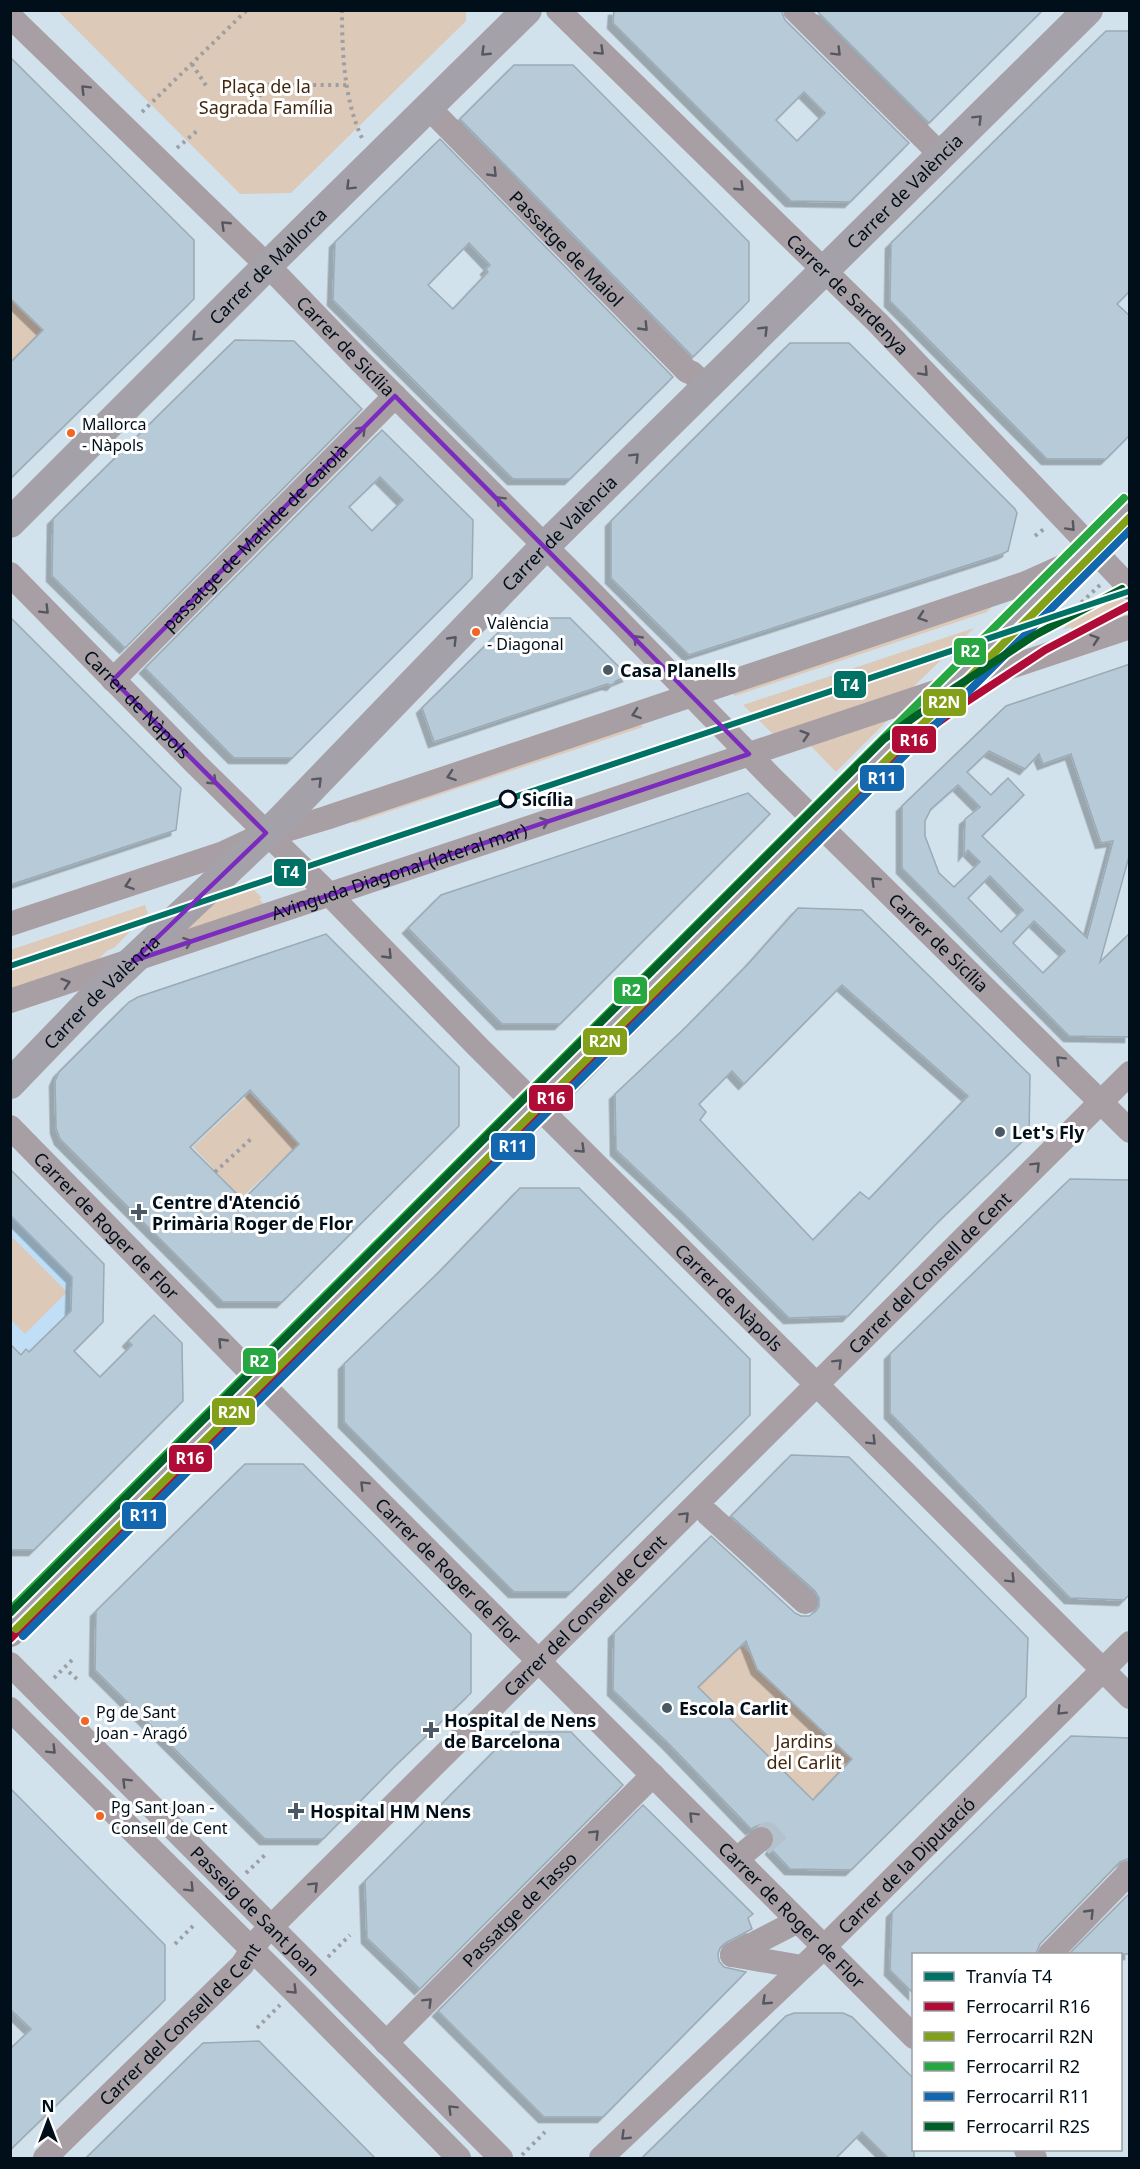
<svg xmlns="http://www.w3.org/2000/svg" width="1140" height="2169" font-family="'Noto Sans',sans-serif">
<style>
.built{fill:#c0dff6}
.green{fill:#dcc9b8}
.building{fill:#b7cad7;stroke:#9baab5;stroke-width:1.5;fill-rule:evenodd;filter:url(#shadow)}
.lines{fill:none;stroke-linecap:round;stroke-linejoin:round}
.minor-tunnel{stroke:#b3c2cd;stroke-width:24;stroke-dasharray:24 12;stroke-linecap:butt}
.path{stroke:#9d9fa5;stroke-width:4;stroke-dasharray:3 4.5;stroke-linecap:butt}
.minor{stroke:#a89fa4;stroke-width:24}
.major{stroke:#a5a1a9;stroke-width:30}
.rail-1-casing{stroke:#fff;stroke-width:12}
.rail-2-casing{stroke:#fff;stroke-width:12}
.rail-3-casing{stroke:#fff;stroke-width:12}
.rail-4-casing{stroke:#fff;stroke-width:12}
.rail-5-casing{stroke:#fff;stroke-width:12}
.rail-1{stroke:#af0d38;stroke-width:8}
.rail-2{stroke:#82a118;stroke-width:8}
.rail-3{stroke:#26a741;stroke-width:8}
.rail-4{stroke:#1267af;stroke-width:8}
.rail-5{stroke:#005f27;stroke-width:8}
.tram-1-casing{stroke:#fff;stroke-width:10}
.tram-1{stroke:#007165;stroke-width:6}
.oneway{stroke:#54575f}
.oneway2{stroke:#535862}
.marked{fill:none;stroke:#7b2cbf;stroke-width:4.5;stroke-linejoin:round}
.bus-dot{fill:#f26522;stroke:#fff;stroke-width:2}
.poi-dot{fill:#4a5964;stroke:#fff;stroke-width:2}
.stop-dot{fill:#fff;stroke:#010f1a;stroke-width:3}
.labels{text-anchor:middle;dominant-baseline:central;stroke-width:6;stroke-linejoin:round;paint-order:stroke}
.bus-label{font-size:16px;fill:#010f1a;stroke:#fff;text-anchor:start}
.park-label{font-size:18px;fill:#42270e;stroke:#fff}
.street-label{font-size:18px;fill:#010f1a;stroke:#fff}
.poi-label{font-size:18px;font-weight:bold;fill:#010f1a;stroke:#fff;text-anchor:start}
.stop-label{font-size:18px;font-weight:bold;fill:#010f1a;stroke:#fff;text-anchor:start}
.line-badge{stroke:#fff;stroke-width:2}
.badge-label{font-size:16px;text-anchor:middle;font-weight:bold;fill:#fff}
</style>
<defs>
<filter id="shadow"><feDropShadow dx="-5.5" dy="5.5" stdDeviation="0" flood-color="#0004"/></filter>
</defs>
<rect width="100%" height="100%" fill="#d2e2ed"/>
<!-- built -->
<polygon class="built" points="11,1174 15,1174 104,1264 103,1322 75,1351 96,1373 84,1385 11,1435"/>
<!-- green -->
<g class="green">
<polygon points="60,11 466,10 466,21 291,193 240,194 60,13"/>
<polygon points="11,298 43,331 11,363"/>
<polygon points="1114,590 1129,605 1129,608 1124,610 1127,618 1074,636 1071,627 1062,630 1098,596"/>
<polygon points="997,601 987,612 735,696 730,690"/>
<polygon points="974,628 908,692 775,736 743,705"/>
<polygon points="889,719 836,772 807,742"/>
<polygon points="637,721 643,727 355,823 349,818"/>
<polygon points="245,881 262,898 259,899 266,906 180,934 227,888"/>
<polygon points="145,905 148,913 114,948 108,950 94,963 11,991 10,950"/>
<polygon points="250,1093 299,1144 241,1198 193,1147"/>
<polygon points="11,1236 67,1292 25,1334 11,1320"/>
<polygon points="741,1645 752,1656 757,1669 852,1759 817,1797 811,1798 727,1716 684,1760 668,1744 710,1700 698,1687"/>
</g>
<!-- building -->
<g class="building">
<path d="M614 10H781L785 20 909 143 850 202 791 201 613 23ZM804 92 825 113 797 141 776 120Z"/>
<polygon points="816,10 1043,10 929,123"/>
<polygon points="1106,31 1130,31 1130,291 1117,304 1130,316 1130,435 1106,459 1047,459 890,301 891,243"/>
<polygon points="10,57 194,240 194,299 10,479 10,363 43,330 10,298"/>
<polygon points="514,65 573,65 749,242 749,301 693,357 460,119"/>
<path d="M440 139 673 377 570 479H513L333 300 335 242ZM469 243 490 265 486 269 488 272 453 309 428 285Z"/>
<polygon points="235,340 294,341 362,409 125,648 52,576 53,519"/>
<polygon points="790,343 849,343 1015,509 1017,513 1008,551 1002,554 689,655 611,578 611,521"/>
<path d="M382 430 473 520 472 578 292 758H234L145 668ZM380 477 403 500 372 531 349 507Z"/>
<polygon points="10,617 181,788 176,830 10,885"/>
<polygon points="513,618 570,618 628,676 616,681 612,685 607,684 434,742 422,708"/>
<path d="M1130 664V853L1100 962 1130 933V1037L1069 1036 902 868V806L1006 706ZM989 751 1025 769 1039 754 1043 764 1071 754 1101 843 1113 841 1087 938 982 836 1024 795 1008 778 991 795 967 772ZM958 785 980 807 965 819 964 855 968 850 980 862 954 887 939 873 925 836V821L931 809ZM990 876 1023 910 1001 932 968 898ZM1034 921 1065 951 1043 973 1013 943Z"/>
<polygon points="748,793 770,814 560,1024 502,1024 408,928 441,895"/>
<path d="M798 908 862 910 1030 1075 1029 1135 940 1220 848 1316 789 1318 683 1213 616 1150 615 1094 686 1027 749 963ZM842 985 968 1096 869 1199 860 1192 813 1240 700 1120 706 1112 699 1104 732 1071 744 1084Z"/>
<path d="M326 934 459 1067V1126L282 1302H223L60 1139 56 1128 55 1081 59 1072 129 1002 138 997ZM250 1090 299 1144 243 1200 190 1147Z"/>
<polygon points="10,1169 104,1264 103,1322 74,1351 100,1377 132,1345 128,1341 154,1315 182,1343 183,1401 34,1550 10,1550 10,1344 21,1355 26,1349 29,1352 71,1311 72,1277 10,1215"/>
<polygon points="1070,1179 1130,1180 1130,1594 1124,1600 1070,1598 890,1413 890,1354"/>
<polygon points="520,1188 579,1188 750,1359 750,1415 571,1592 514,1592 344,1422 344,1364 440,1271"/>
<path d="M791 1455 849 1457 1028 1638 1026 1697 851 1870 790 1869 771 1849 775 1843V1837L772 1829 765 1826 759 1825 751 1829 668 1743 613 1690 614 1633 711 1536 795 1613 801 1616H809L816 1611 819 1606V1598L815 1591 731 1516ZM746 1641 757 1669 852 1759 813 1800 698 1687Z"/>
<polygon points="245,1464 303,1464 471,1634 471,1693 396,1765 323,1839 265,1839 95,1670 96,1611"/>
<polygon points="513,1732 571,1732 623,1785 420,1989 367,1938 365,1881"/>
<polygon points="1071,1736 1130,1738 1130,1858 1120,1862 1040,1944 1036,1954 914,1954 914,1994 890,1970 892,1912"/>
<polygon points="10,1788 165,1945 165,2000 10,2150 10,2049 31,2029 10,2009"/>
<polygon points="643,1805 753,1914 748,1918 752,1929 725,1943 720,1948 718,1954 719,1961 724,1967 746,1972 603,2117 544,2117 438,2011"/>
<polygon points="1130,1893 1130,1954 1069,1954"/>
<polygon points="794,2013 843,2013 852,2017 914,2079 914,2158 888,2158 862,2132 836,2158 642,2158 786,2016"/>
<polygon points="259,2041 375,2158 86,2158 203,2043"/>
</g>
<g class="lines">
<!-- minor-tunnel -->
<polyline class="minor-tunnel" points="761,1839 767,1834 778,1846 772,1851"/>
<!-- path -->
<g class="path">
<path d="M342 10C342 52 344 100 362 138"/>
<polyline points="192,64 207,87"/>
<polyline points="251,109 267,85 348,85"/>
<polyline points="142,112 247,10"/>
<polyline points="177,148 198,130"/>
<polyline points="1035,536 1045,528"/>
<polyline points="1065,618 1101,584"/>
<polyline points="215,1172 252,1138"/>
<polyline points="69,1672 78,1680"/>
<polyline points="54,1678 73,1659"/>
<polyline points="246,1873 267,1853"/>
<polyline points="175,1944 196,1923"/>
<polyline points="328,1957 350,1935"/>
<polyline points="257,2028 280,2005"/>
<polyline points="522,2155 545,2132"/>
</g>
<!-- minor -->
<g class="minor">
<path id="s1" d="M558 10 878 323 1130 588"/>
<polyline points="795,10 930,144 939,157"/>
<path id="s2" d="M10 16 280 278 360 361 595 596 769 775 1130 1131"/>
<path id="s3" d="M428 107 687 371 692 373 707 387"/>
<path id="s4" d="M10 574 195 763 330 895 477 1046 1130 1697"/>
<path id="s5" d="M113 680 395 396"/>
<polyline points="10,924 221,854 266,833 286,830 326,818 1026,583 1084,557"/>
<path id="s6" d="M10 1001 1130 627"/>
<path id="s7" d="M10 1127 262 1384 914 2037"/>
<polyline points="708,1514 805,1602"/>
<path id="s8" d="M10 1664 501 2158"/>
<polyline points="10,1709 294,1991 459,2158"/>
<polyline points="737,1859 761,1839"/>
<polyline points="1050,1954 1130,1872"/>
<polyline points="732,1955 798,1921"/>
<polyline points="732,1955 802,1967"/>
<path id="s9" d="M386 2043 653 1775"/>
<polyline points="1026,2150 1035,2158"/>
<path id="s10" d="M45 2158 242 1965 260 1938 1130 1073"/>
<path id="s11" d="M601 2158 824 1947 1130 1643"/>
</g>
<!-- major -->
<g class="major">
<path id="s12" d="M10 523 267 266 527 10"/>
<path id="s13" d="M10 1084 92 999 278 823 545 546 1088 10"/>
<polyline points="10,1632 126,1514 262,1384 489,1156 548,1100 958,685 1130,518"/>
</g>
<!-- rail-1 casing -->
<g class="rail-1-casing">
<polyline id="rail-1" points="10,1639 896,753 966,702 1045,650 1130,605"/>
</g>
<!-- rail-2 casing -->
<g class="rail-2-casing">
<polyline id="rail-2" points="16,1629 1130,517"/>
</g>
<!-- rail-3 casing -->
<g class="rail-3-casing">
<polyline id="rail-3" points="10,1610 1124,498"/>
</g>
<!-- rail-4 casing -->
<g class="rail-4-casing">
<polyline id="rail-4" points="23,1636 1130,530"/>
</g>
<!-- rail-5 casing -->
<g class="rail-5-casing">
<polyline id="rail-5" points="10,1613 884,739 956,687 1035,635 1122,589"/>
</g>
<!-- rail-1 -->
<use href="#rail-1" class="rail-1"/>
<!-- rail-2 -->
<use href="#rail-2" class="rail-2"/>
<!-- rail-3 -->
<use href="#rail-3" class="rail-3"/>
<!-- rail-4 -->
<use href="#rail-4" class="rail-4"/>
<!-- rail-5 -->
<use href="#rail-5" class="rail-5"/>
<!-- tram-1 casing -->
<g class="tram-1-casing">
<polyline id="tram-1" points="10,966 1130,591"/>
</g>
<!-- tram-1 -->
<use href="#tram-1" class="tram-1"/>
</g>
<!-- one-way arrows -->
<defs><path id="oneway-chevron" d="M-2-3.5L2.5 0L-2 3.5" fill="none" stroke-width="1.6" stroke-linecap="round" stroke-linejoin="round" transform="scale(1.5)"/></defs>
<g class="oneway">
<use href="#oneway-chevron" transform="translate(600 51) rotate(44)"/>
<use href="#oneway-chevron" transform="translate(837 52) rotate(45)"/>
<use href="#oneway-chevron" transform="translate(85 89) rotate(-135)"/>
<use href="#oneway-chevron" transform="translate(493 173) rotate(46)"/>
<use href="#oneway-chevron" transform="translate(740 187) rotate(44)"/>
<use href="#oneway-chevron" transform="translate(225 225) rotate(-136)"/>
<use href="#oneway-chevron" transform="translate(644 327) rotate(46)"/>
<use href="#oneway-chevron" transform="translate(924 372) rotate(47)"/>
<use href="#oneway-chevron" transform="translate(362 430) rotate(-45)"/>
<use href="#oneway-chevron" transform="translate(500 500) rotate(-135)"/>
<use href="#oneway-chevron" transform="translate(1071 527) rotate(47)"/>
<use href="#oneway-chevron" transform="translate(45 610) rotate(45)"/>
<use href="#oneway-chevron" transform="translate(922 617) rotate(161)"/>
<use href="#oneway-chevron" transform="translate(637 639) rotate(-134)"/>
<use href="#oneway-chevron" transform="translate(1095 639) rotate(-19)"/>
<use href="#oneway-chevron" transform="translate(636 714) rotate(161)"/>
<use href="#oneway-chevron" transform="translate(805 735) rotate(-18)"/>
<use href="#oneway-chevron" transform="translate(451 776) rotate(161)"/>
<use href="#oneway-chevron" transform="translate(213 781) rotate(44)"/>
<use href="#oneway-chevron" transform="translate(545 822) rotate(-19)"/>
<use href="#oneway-chevron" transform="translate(875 881) rotate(-136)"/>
<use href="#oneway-chevron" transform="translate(129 885) rotate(161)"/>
<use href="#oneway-chevron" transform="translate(188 942) rotate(-19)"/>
<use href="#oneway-chevron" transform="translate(388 955) rotate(46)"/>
<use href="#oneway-chevron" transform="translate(66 983) rotate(-18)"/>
<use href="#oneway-chevron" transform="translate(1060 1060) rotate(-135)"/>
<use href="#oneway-chevron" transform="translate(581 1149) rotate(44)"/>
<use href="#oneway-chevron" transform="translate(1036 1166) rotate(-45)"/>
<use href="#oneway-chevron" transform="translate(222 1342) rotate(-134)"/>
<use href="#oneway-chevron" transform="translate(838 1363) rotate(-45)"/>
<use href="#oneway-chevron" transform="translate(872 1441) rotate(45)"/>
<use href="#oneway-chevron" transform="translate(364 1485) rotate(-135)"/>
<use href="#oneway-chevron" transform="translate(685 1516) rotate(-45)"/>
<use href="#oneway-chevron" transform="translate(1011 1579) rotate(45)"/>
<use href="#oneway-chevron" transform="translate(1061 1711) rotate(135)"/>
<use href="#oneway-chevron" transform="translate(52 1750) rotate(45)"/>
<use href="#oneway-chevron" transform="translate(126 1782) rotate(-135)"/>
<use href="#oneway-chevron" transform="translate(693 1816) rotate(-135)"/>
<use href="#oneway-chevron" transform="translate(595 1834) rotate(-45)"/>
<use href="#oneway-chevron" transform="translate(314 1886) rotate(-45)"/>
<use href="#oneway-chevron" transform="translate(190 1888) rotate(45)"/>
<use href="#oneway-chevron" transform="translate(1090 1913) rotate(-46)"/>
<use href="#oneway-chevron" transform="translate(293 1990) rotate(45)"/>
<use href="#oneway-chevron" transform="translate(766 2001) rotate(137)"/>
<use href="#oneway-chevron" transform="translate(428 2002) rotate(-45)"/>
<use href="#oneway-chevron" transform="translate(452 2109) rotate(-135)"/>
<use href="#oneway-chevron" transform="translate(625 2136) rotate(136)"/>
</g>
<g class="oneway2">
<use href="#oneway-chevron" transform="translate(485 52) rotate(136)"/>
<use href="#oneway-chevron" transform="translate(978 119) rotate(-45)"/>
<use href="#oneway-chevron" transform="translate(350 186) rotate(135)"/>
<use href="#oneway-chevron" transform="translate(764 330) rotate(-45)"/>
<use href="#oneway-chevron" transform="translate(196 337) rotate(135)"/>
<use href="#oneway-chevron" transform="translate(635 457) rotate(-45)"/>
<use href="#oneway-chevron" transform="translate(453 640) rotate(-46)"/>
<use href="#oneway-chevron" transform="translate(318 781) rotate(-45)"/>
</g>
<!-- marked area -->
<path class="marked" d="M395 396 749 754 133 961 266 833 113 680Z"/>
<!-- markers -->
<g class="bus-dot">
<circle cx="71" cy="433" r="5"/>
<circle cx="476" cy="632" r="5"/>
<circle cx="85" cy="1721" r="5"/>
<circle cx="100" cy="1816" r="5"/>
</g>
<g class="poi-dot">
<circle cx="608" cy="670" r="6"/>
<circle cx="1000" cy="1132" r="6"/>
<path d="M136 1203h6v6h6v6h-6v6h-6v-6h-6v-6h6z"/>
<circle cx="667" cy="1708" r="6"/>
<path d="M428 1721h6v6h6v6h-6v6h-6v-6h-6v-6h6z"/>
<path d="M293 1802h6v6h6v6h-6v6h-6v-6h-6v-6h6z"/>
</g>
<circle class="stop-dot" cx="508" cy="799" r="8"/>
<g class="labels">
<!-- bus labels -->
<g class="bus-label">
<text x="82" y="424">Mallorca<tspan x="82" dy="21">- Nàpols</tspan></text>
<text x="487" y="623">València<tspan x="487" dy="21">- Diagonal</tspan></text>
<text x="96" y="1712">Pg de Sant<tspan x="96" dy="21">Joan - Aragó</tspan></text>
<text x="111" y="1807">Pg Sant Joan -<tspan x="111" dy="21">Consell de Cent</tspan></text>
</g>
<!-- park labels -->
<g class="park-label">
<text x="266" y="86">Plaça de la<tspan x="266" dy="21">Sagrada Família</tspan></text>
<text x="804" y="1741">Jardins<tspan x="804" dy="21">del Carlit</tspan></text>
</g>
<!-- street labels -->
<g class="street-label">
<text stroke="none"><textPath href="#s13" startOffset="1264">Carrer de València</textPath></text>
<text stroke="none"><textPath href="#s3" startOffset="198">Passatge de Maiol</textPath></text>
<text stroke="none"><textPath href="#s12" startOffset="364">Carrer de Mallorca</textPath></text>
<text stroke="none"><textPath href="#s1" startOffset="406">Carrer de Sardenya</textPath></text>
<text stroke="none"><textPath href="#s2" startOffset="471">Carrer de Sicília</textPath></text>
<text stroke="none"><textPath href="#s13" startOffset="778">Carrer de València</textPath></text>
<text stroke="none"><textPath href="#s5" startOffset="201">passatge de Matilde de Gaiolà</textPath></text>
<text stroke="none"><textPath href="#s4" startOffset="182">Carrer de Nàpols</textPath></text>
<text stroke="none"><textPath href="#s6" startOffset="410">Avinguda Diagonal (lateral mar)</textPath></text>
<text stroke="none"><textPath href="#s2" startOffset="1312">Carrer de Sicília</textPath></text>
<text stroke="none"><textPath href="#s13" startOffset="130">Carrer de València</textPath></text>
<text stroke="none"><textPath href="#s7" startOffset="138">Carrer de Roger de Flor</textPath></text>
<text stroke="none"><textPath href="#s10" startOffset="1252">Carrer del Consell de Cent</textPath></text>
<text stroke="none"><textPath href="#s4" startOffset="1020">Carrer de Nàpols</textPath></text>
<text stroke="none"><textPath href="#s7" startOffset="624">Carrer de Roger de Flor</textPath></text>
<text stroke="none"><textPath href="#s10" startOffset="766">Carrer del Consell de Cent</textPath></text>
<text stroke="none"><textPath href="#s11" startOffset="423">Carrer de la Diputació</textPath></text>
<text stroke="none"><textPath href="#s9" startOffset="189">Passatge de Tasso</textPath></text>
<text stroke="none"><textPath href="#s8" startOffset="348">Passeig de Sant Joan</textPath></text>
<text stroke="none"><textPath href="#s7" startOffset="1110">Carrer de Roger de Flor</textPath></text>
<text stroke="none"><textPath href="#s10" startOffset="190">Carrer del Consell de Cent</textPath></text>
</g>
<!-- poi labels -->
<g class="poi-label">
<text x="620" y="670">Casa Planells</text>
<text x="1012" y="1132">Let's Fly</text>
<text x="152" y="1202">Centre d'Atenció<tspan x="152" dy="21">Primària Roger de Flor</tspan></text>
<text x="679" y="1708">Escola Carlit</text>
<text x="444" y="1720">Hospital de Nens<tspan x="444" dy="21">de Barcelona</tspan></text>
<text x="310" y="1811">Hospital HM Nens</text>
</g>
<!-- stop labels -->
<g class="stop-label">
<text x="522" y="799">Sicília</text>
</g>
</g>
<g class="line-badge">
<rect x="953" y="637" width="34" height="29" rx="6" fill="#26a741"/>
<rect x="833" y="670" width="34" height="29" rx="6" fill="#007165"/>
<rect x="922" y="688" width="45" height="29" rx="6" fill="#82a118"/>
<rect x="891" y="725" width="46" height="29" rx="6" fill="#af0d38"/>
<rect x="859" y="764" width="46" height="28" rx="6" fill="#1267af"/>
<rect x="273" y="858" width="34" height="29" rx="6" fill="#007165"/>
<rect x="613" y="976" width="35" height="29" rx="6" fill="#26a741"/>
<rect x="582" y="1027" width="46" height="29" rx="6" fill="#82a118"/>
<rect x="528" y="1084" width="46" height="28" rx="6" fill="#af0d38"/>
<rect x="490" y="1132" width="46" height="29" rx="6" fill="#1267af"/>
<rect x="242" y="1347" width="35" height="28" rx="6" fill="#26a741"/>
<rect x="211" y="1397" width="45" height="29" rx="6" fill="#82a118"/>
<rect x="168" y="1444" width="45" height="29" rx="6" fill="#af0d38"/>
<rect x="121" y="1501" width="46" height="29" rx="6" fill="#1267af"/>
</g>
<g class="badge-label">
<text x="970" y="657">R2</text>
<text x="850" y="691">T4</text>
<text x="944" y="708">R2N</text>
<text x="914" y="746">R16</text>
<text x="882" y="784">R11</text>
<text x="290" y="878">T4</text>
<text x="631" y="996">R2</text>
<text x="605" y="1047">R2N</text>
<text x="551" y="1104">R16</text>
<text x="513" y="1152">R11</text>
<text x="259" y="1367">R2</text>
<text x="234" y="1418">R2N</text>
<text x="190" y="1464">R16</text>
<text x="144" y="1521">R11</text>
</g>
<!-- border -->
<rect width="1140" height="2169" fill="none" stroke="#010f1a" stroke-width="24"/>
<!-- legend -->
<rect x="912" y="1953" width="210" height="198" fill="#ffffff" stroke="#999fa3" stroke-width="1.5"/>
<rect x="924" y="1972" width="30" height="9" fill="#007165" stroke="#999fa3" stroke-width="1.5"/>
<text x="966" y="1983" font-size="18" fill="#010f1a">Tranvía T4</text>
<rect x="924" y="2002" width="30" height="9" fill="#af0d38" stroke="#999fa3" stroke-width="1.5"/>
<text x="966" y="2013" font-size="18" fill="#010f1a">Ferrocarril R16</text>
<rect x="924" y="2032" width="30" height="9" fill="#82a118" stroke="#999fa3" stroke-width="1.5"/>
<text x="966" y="2043" font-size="18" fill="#010f1a">Ferrocarril R2N</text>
<rect x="924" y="2062" width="30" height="9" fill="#26a741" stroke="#999fa3" stroke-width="1.5"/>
<text x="966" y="2073" font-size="18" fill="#010f1a">Ferrocarril R2</text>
<rect x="924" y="2092" width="30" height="9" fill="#1267af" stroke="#999fa3" stroke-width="1.5"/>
<text x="966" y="2103" font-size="18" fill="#010f1a">Ferrocarril R11</text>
<rect x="924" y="2122" width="30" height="9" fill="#005f27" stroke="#999fa3" stroke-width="1.5"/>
<text x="966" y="2133" font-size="18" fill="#010f1a">Ferrocarril R2S</text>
<!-- north arrow -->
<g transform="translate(48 2121)" stroke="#ffffff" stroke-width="4.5" paint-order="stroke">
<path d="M0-4.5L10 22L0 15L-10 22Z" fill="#010f1a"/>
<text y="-9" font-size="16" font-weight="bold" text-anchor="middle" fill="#010f1a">N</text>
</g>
</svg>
